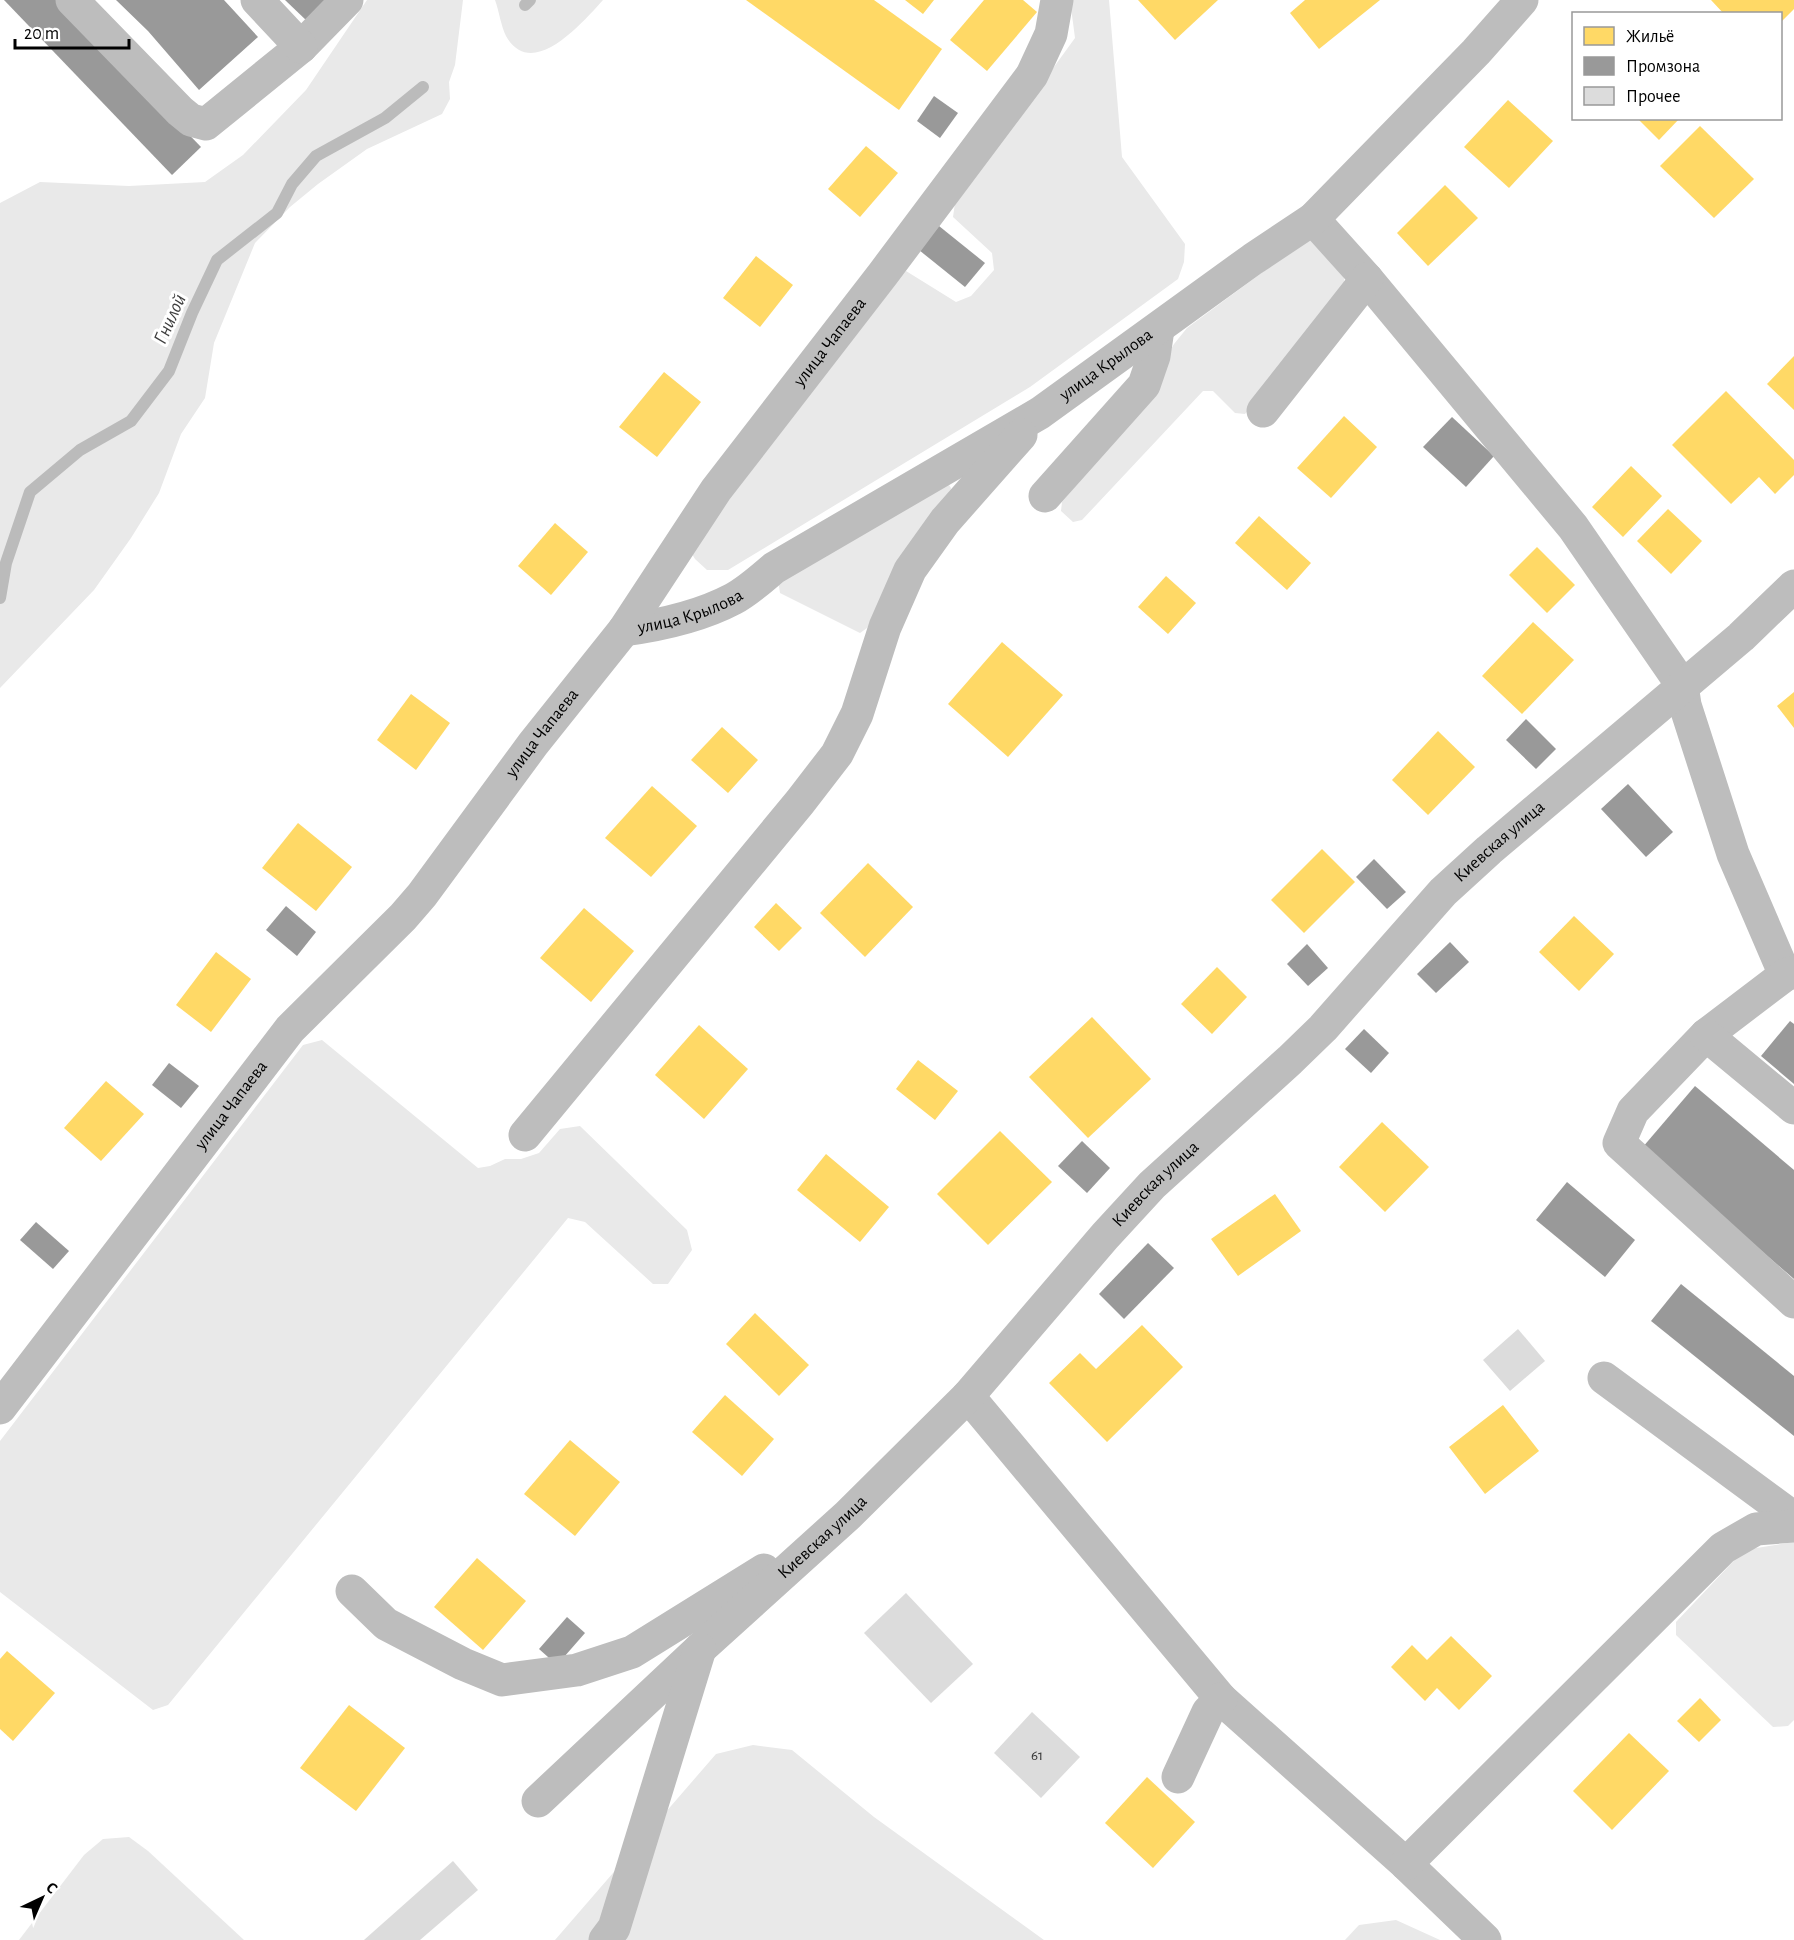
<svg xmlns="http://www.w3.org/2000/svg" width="1794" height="1940" font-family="'Alegreya Sans',sans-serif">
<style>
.green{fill:#e9e9e9}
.homes{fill:#ffd966}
.industry{fill:#999}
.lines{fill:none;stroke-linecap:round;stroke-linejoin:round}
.stream{stroke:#bbb;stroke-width:12}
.building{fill:#dcdcdc}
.minor{stroke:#bdbdbd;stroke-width:33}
.labels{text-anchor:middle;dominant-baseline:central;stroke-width:6;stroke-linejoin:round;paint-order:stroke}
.number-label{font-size:15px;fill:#373737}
.street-label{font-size:18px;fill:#000;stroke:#fff}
.water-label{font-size:20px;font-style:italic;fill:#3f3f3f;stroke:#fff}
</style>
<rect width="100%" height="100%" fill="#fff"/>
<!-- green -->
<g class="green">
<polygon points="367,0 463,0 455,65 449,82 450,99 442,114 367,149 318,184 290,207 255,243 214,343 205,398 181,434 159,493 131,538 94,590 0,688 0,203 40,182 129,186 205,182 243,155 306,90"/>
<path d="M495 0H603C583 22 532 82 506 36 501 26 499 11 495 0Z"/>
<polygon points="1070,0 1109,0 1122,157 1185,244 1184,262 1178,279 1030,387 728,570 707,570 695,559 689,549 896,279 906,271 956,302 971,296 994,270 992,253 953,217 955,203 1075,38"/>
<polygon points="1311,240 1342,269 1345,283 1245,414 1235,413 1213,391 1203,391 1082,520 1073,522 1061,511 1062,502 1152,394 1164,362 1174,344 1187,328 1302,243"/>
<polygon points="947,482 951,488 950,497 900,566 867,628 860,633 780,593 778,580"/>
<polygon points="322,1040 478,1168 490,1166 505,1159 521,1159 539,1153 560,1129 580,1126 687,1230 692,1250 668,1284 653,1284 585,1222 568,1218 168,1705 153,1710 0,1592 0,1441 303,1045"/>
<polygon points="1794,1542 1794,1720 1788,1726 1773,1727 1676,1635 1676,1622 1744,1550"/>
<polygon points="753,1745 792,1750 874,1817 1044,1940 555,1940 716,1754"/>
<polygon points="129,1837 148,1851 244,1940 19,1940 84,1855 103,1839"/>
<polygon points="1396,1920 1440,1940 1345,1940 1359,1925"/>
</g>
<!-- homes -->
<g class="homes">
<polygon points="746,0 874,0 942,49 899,110"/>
<polygon points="905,0 934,0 923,14"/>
<polygon points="984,0 1023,0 1037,12 987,71 950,40"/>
<polygon points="1138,0 1218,0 1175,40"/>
<polygon points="1305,0 1380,0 1319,49 1290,13"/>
<polygon points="1711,0 1794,0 1794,9 1780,23 1780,14 1724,14"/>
<polygon points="1508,100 1553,141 1509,188 1464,147"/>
<polygon points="1637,118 1680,118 1659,140"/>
<polygon points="1700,126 1754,179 1714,218 1660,166"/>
<polygon points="866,146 898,173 860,217 828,189"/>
<polygon points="1445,185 1478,218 1428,266 1397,233"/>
<polygon points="756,256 793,285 760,327 723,298"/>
<polygon points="1794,356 1794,410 1767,384"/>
<polygon points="664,372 701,402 657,457 619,427"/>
<polygon points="1726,391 1794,460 1794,475 1775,494 1759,477 1731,504 1672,445"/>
<polygon points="1344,416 1377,447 1331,498 1297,468"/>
<polygon points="1631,466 1662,496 1623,537 1592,507"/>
<polygon points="1668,509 1702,541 1671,574 1637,541"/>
<polygon points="1259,516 1311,563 1287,590 1235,543"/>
<polygon points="555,523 588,552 551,595 518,566"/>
<polygon points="1537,547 1575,585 1547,613 1509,575"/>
<polygon points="1166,576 1196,603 1168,634 1138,607"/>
<polygon points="1533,622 1574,660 1522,714 1482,676"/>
<polygon points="1002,642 1063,695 1008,757 948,704"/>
<polygon points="1794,692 1794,728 1777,706"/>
<polygon points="411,694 450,723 416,770 377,740"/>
<polygon points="722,727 758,760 728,793 691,760"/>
<polygon points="1438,731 1475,767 1428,815 1392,780"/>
<polygon points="652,786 697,826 651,877 605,838"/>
<polygon points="298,823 352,867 316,911 262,868"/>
<polygon points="1322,849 1355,882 1304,933 1271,900"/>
<polygon points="868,863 913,907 865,957 820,913"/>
<polygon points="776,903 802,928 779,951 754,927"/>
<polygon points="584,908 634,951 591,1002 540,958"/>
<polygon points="1574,916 1614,954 1579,991 1539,952"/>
<polygon points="216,952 251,979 211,1032 176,1005"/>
<polygon points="1217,967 1247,997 1212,1034 1181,1004"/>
<polygon points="1092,1017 1151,1079 1088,1138 1029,1077"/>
<polygon points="699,1025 748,1069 704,1119 655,1075"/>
<polygon points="918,1060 958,1091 935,1120 896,1089"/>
<polygon points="106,1081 144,1114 101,1161 64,1128"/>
<polygon points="1382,1122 1429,1167 1385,1212 1339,1167"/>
<polygon points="1000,1131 1052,1182 988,1245 937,1194"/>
<polygon points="826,1154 889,1207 860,1242 797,1190"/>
<polygon points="1275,1194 1301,1231 1238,1276 1211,1239"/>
<polygon points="755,1313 809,1365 779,1396 726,1344"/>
<polygon points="1142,1325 1183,1367 1107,1442 1049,1383 1080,1353 1096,1369"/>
<polygon points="725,1395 774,1439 742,1476 692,1432"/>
<polygon points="1503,1405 1539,1451 1485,1494 1449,1447"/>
<polygon points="570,1440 620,1482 575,1536 524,1494"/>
<polygon points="477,1558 526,1601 483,1650 434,1607"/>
<polygon points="1451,1636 1492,1676 1459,1710 1437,1688 1425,1701 1391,1667 1412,1645 1427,1660"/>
<polygon points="7,1651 55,1693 13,1741 0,1729 0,1659"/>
<polygon points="1700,1698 1721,1720 1699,1742 1677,1721"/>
<polygon points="349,1705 405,1748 356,1811 300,1768"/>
<polygon points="1629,1733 1669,1771 1612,1830 1573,1791"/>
<polygon points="1147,1777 1195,1822 1153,1868 1105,1823"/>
</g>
<!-- industry -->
<g class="industry">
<polygon points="4,0 59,0 201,147 172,175"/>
<polygon points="116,0 224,0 258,37 199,90 148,31"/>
<polygon points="285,0 329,0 308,22"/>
<polygon points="934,96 958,113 940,138 917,121"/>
<polygon points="939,226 985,263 965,287 919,250"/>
<polygon points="1452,417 1494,456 1466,487 1423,447"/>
<polygon points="1526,719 1556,749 1536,769 1506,740"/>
<polygon points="1628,784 1673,832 1646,857 1601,809"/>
<polygon points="1374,859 1406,892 1387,909 1356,877"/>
<polygon points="286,906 316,932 297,956 266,930"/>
<polygon points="1450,942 1469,962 1436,993 1417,974"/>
<polygon points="1307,944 1328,968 1308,986 1287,964"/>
<polygon points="1790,1021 1794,1024 1794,1084 1761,1056"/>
<polygon points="1364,1029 1389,1053 1371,1073 1345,1049"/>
<polygon points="169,1063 199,1086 181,1108 152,1085"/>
<polygon points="1695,1086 1794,1170 1794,1279 1642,1148"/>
<polygon points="1082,1141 1110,1168 1087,1193 1058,1166"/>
<polygon points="1567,1182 1635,1240 1605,1277 1536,1220"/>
<polygon points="36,1222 69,1251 53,1269 20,1240"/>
<polygon points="1148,1243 1174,1268 1124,1319 1099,1294"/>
<polygon points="1681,1284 1794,1376 1794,1436 1651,1321"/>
<polygon points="567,1617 585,1633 557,1665 539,1649"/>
</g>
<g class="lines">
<!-- stream -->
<g class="stream">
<polyline points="525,5 530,0"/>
<polyline points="0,598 6,563 30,492 80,450 131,421 169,371 192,313 217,260 277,213 292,184 316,156 385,118 423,87"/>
</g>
</g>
<!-- building -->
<g class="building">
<polygon points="1518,1329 1545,1361 1510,1391 1483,1360"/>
<polygon points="906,1593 973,1664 931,1703 864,1633"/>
<polygon points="1032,1712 1080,1757 1041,1798 994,1753"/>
<polygon points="453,1861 478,1890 420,1940 364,1940"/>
</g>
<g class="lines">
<!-- minor -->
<g class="minor">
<polyline points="72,0 180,111 191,120 206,124 301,47 347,0"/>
<polyline points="257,0 301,47"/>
<polyline points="1313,219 1367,279 1573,527 1682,685 1685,705 1733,854 1785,975"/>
<polyline points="1263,411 1367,279"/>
<polyline points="1045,496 1144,385 1154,356 1158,329"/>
<path id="s1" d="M624 630C661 625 699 617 733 599 748 591 761 579 774 568L1040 413 1253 259 1313 219 1476 52 1522 0"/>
<polyline points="1794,972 1785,975 1706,1035 1633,1111 1619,1143 1794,1302"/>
<polyline points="1706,1035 1794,1108"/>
<polyline points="525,1135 800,802 837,754 857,714 885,627 910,570 945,521 1021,435"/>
<polyline points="1604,1378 1794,1518"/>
<polyline points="968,1396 1221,1699 1406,1864 1485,1940"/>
<path id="s2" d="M0 1408 290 1029 403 917 422 895 533 744 624 630 716 490 883 274 1032 75 1051 34 1057 0"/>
<polyline points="352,1591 386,1624 463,1664 502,1680 577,1670 632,1652 764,1570"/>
<polyline points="1178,1777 1208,1712 1221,1699"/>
<path id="s3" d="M538 1801 701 1648 848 1515 968 1396 1105 1236 1152 1185 1290 1060 1323 1028 1443 892 1489 850 1741 637 1794 586"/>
<polyline points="1406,1864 1723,1548 1756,1529 1794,1526"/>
<polyline points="605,1940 614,1928 700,1649"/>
</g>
</g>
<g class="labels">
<!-- number labels -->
<g class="number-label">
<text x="1037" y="1755">61</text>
</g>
<!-- street labels -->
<g class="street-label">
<text stroke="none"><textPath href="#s2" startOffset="1353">улица Чапаева</textPath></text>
<text stroke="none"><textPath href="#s1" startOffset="555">улица Крылова</textPath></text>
<text stroke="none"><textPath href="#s1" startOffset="69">улица Крылова</textPath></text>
<text stroke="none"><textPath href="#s2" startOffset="867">улица Чапаева</textPath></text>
<text stroke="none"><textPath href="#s3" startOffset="1360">Киевская улица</textPath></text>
<text stroke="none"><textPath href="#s2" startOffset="381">улица Чапаева</textPath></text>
<text stroke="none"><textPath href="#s3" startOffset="874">Киевская улица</textPath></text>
<text stroke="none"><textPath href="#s3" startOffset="388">Киевская улица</textPath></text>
</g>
<!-- water labels -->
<g class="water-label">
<text transform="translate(170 319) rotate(-66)">Гнилой</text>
</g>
</g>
<!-- legend -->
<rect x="1572" y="12" width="210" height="108" fill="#ffffff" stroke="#999999" stroke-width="1.5"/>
<rect x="1584" y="27" width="30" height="18" fill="#ffd966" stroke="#999999" stroke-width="1.5"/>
<text x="1626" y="42" font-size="18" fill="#000000">Жильё</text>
<rect x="1584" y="57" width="30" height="18" fill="#999999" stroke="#999999" stroke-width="1.5"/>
<text x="1626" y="72" font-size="18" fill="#000000">Промзона</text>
<rect x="1584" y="87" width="30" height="18" fill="#dcdcdc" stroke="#999999" stroke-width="1.5"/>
<text x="1626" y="102" font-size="18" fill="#000000">Прочее</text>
<!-- north arrow -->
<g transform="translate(42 1898) rotate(44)" stroke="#ffffff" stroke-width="4.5" paint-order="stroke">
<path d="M0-4.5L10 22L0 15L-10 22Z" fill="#000000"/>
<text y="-9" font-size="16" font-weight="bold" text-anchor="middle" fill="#000000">С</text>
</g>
<!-- scale -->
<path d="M15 39v9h114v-9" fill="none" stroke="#000000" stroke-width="3"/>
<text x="24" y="39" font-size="18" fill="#000000" stroke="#ffffff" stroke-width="4.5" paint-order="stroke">20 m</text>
</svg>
